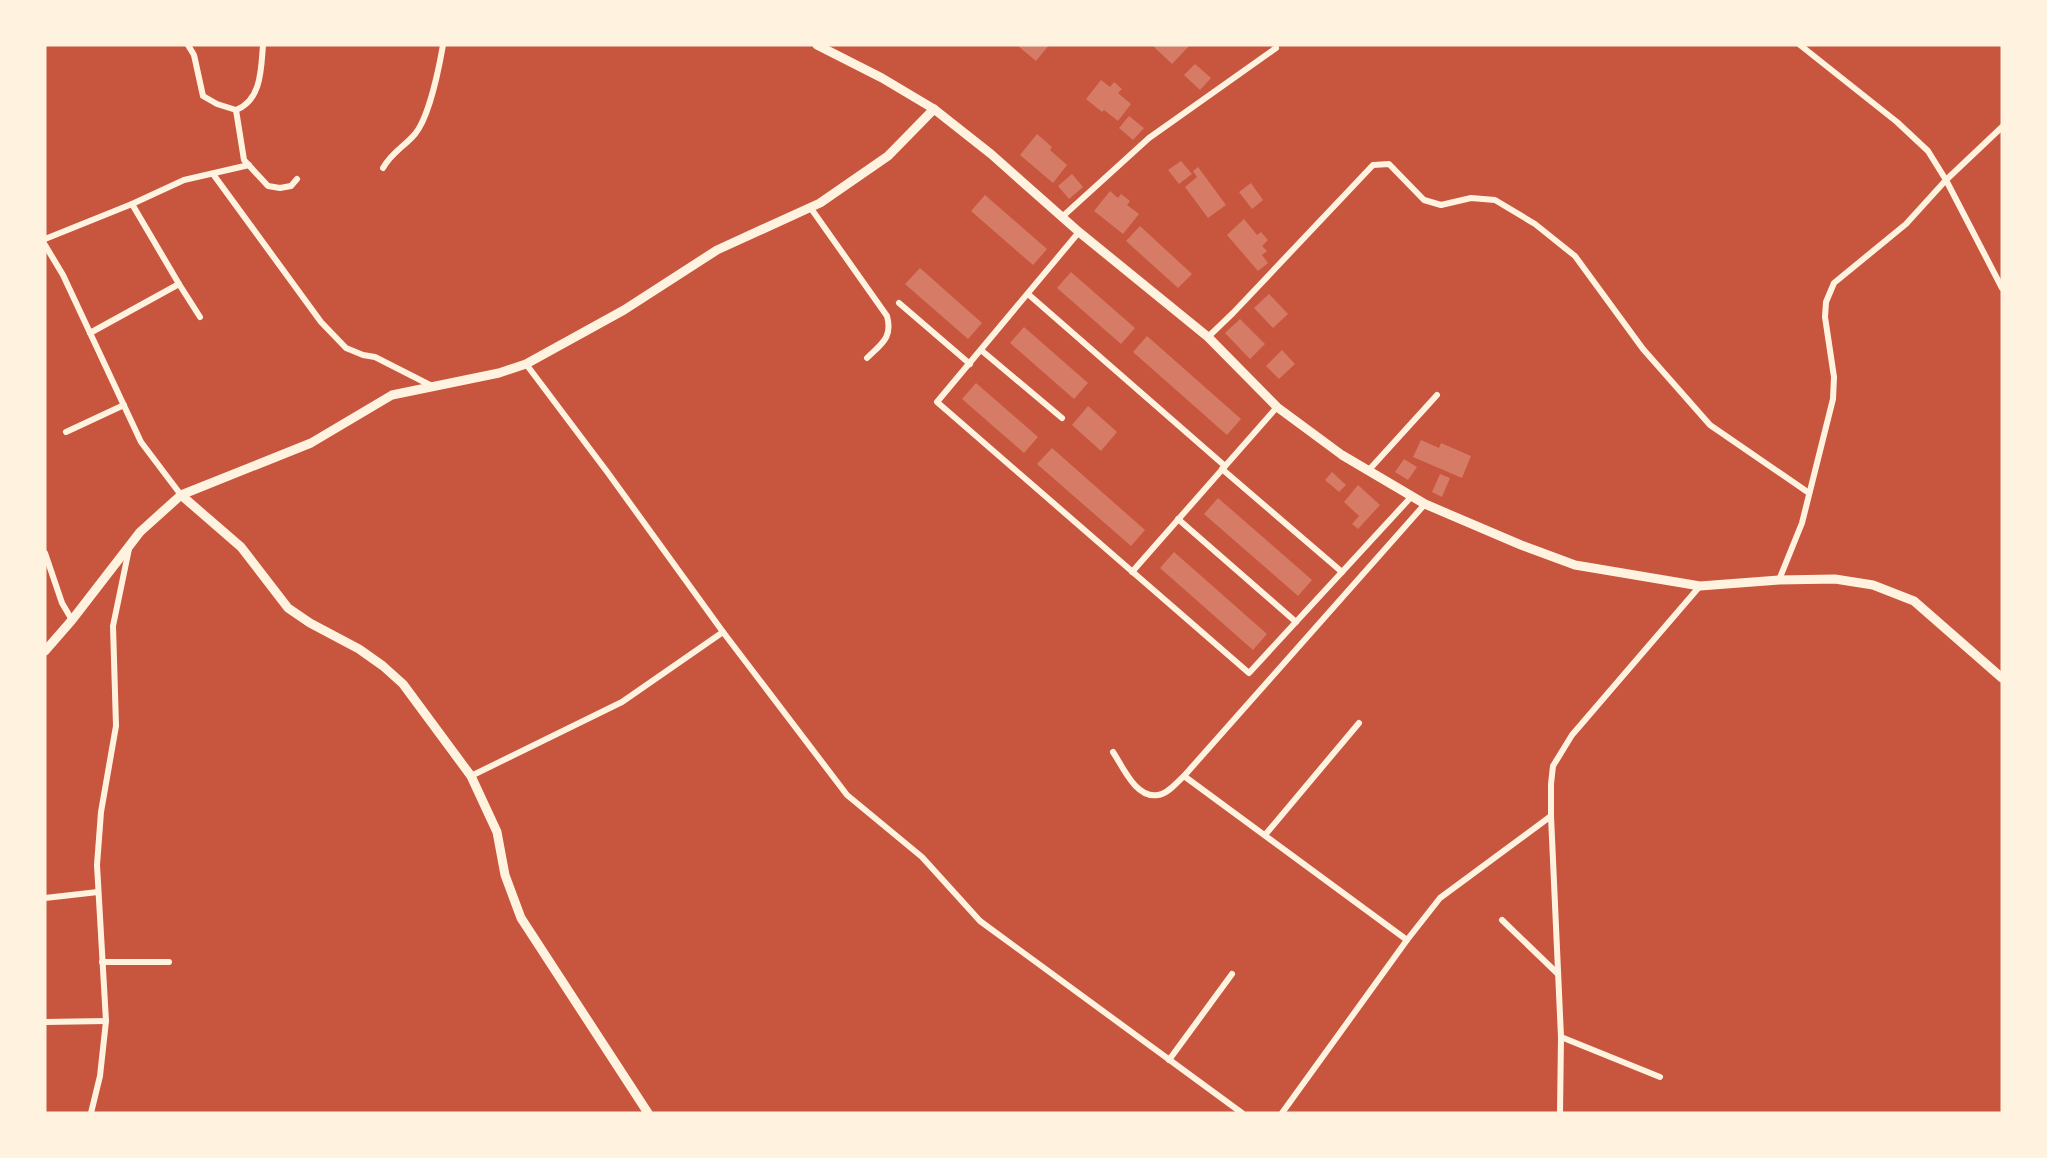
<svg xmlns="http://www.w3.org/2000/svg" width="2047" height="1158" font-family="'Sofia Sans Condensed',sans-serif">
<style>
.building{fill:#d67c66}
.lines{fill:none;stroke-linecap:round;stroke-linejoin:round}
.minor{stroke:#fff3e0;stroke-width:6}
.tertiary{stroke:#fff3e0;stroke-width:9}
</style>
<rect width="100%" height="100%" fill="#c8553d"/>
<!-- building -->
<g class="building">
<polygon points="1017,45 1049,45 1036,61"/>
<polygon points="1152,45 1190,45 1172,64"/>
<polygon points="1195,64 1211,78 1200,90 1184,75"/>
<polygon points="1101,80 1110,87 1114,82 1122,89 1118,93 1131,104 1118,121 1104,110 1102,112 1086,99"/>
<polygon points="1129,116 1144,128 1133,140 1119,128"/>
<polygon points="1037,134 1052,147 1050,150 1067,165 1053,183 1020,155"/>
<polygon points="1181,161 1192,174 1179,184 1168,170"/>
<polygon points="1198,167 1226,205 1208,218 1185,187 1197,177 1193,171"/>
<polygon points="1072,174 1083,187 1069,199 1058,186"/>
<polygon points="1251,183 1263,200 1252,209 1239,192"/>
<polygon points="1110,191 1118,198 1121,194 1130,201 1127,205 1139,214 1123,234 1094,211"/>
<polygon points="985,195 1047,249 1033,265 971,211"/>
<polygon points="1244,219 1257,235 1261,232 1268,240 1262,246 1267,251 1262,255 1268,263 1258,271 1227,235"/>
<polygon points="1140,226 1192,274 1178,288 1126,241"/>
<polygon points="920,268 982,323 968,339 905,284"/>
<polygon points="1071,272 1135,328 1121,344 1057,288"/>
<polygon points="1269,294 1288,314 1273,328 1254,308"/>
<polygon points="1240,319 1265,344 1250,359 1225,333"/>
<polygon points="1024,327 1088,383 1074,399 1010,343"/>
<polygon points="1147,336 1241,419 1227,435 1133,352"/>
<polygon points="1282,350 1295,364 1279,379 1266,366"/>
<polygon points="976,383 1038,437 1024,453 962,399"/>
<polygon points="1088,406 1117,432 1101,451 1072,425"/>
<polygon points="1421,440 1439,448 1441,443 1471,456 1462,478 1413,457"/>
<polygon points="1052,448 1145,530 1131,546 1037,464"/>
<polygon points="1404,459 1417,467 1408,480 1395,472"/>
<polygon points="1332,472 1346,485 1339,492 1325,480"/>
<polygon points="1440,474 1450,478 1442,497 1432,492"/>
<polygon points="1358,485 1380,505 1358,529 1352,524 1359,516 1344,502"/>
<polygon points="1218,498 1312,580 1298,596 1204,514"/>
<polygon points="1174,552 1267,634 1253,650 1160,568"/>
</g>
<g class="lines">
<!-- minor -->
<g class="minor">
<polyline points="188,45 194,55 203,96 217,104 236,110"/>
<path d="M263 45C261 68 262 100 236 110L244 160 268 186 280 188 291 186 297 179"/>
<polyline points="2002,127 1946,180 2002,288"/>
<path d="M383 168C392 152 404 147 415 134 429 117 439 68 443 45"/>
<polyline points="213,174 321,322 346,348 363,355 375,357 432,386"/>
<polyline points="132,204 184,180 249,165"/>
<path d="M810 207 887 316C893 338 881 344 867 358"/>
<polyline points="1062,217 1149,138 1276,48"/>
<polyline points="1079,232 937,402 1249,673 1412,496"/>
<polyline points="45,239 132,204 179,284 90,333"/>
<polyline points="45,245 63,275 141,442 181,495"/>
<polyline points="179,284 200,317"/>
<polyline points="1028,294 1225,466"/>
<polyline points="899,303 970,364"/>
<polyline points="1208,337 1233,313 1373,165 1389,164 1424,200 1441,205 1471,198 1495,200 1535,224 1575,256 1643,349 1710,425 1809,493"/>
<polyline points="981,350 1062,418"/>
<polyline points="526,364 608,473 723,632 847,795 922,857 980,921 1242,1113"/>
<polyline points="66,432 124,405"/>
<polyline points="1222,469 1342,572"/>
<polyline points="1368,471 1437,395"/>
<polyline points="1178,519 1296,622"/>
<polyline points="45,553 62,603 72,620"/>
<polyline points="1132,572 1277,407"/>
<polyline points="1779,580 1802,523 1833,399 1834,377 1825,317 1826,302 1834,283 1906,224 1946,180 1928,151 1897,122 1800,45"/>
<path d="M1113 752C1123 767 1136 799 1158 795 1168 794 1177 782 1184 776"/>
<polyline points="471,776 622,702 723,632"/>
<polyline points="1265,835 1359,723"/>
<polyline points="45,898 98,892"/>
<polyline points="1502,920 1558,974"/>
<polyline points="1407,940 1184,776 1425,504"/>
<polyline points="102,962 169,962"/>
<polyline points="45,1022 106,1021"/>
<polyline points="1561,1037 1660,1077"/>
<polyline points="1169,1060 1232,974"/>
<polyline points="91,1113 100,1076 106,1021 97,865 101,812 116,726 113,626 129,549"/>
<polyline points="1282,1113 1407,940 1440,898 1551,816"/>
<polyline points="1560,1113 1561,1037 1551,816 1551,784 1553,766 1572,735 1700,586"/>
</g>
<!-- tertiary -->
<g class="tertiary">
<polyline points="817,45 882,78 934,109 991,154 1079,232 1208,337 1277,407 1342,455 1425,504 1521,545 1575,565 1700,586 1779,580 1835,579 1873,585 1914,601 2002,678"/>
<polyline points="181,495 241,547 288,608 310,623 359,649 383,666 403,684 471,776 497,832 505,875 521,918 648,1113"/>
<polyline points="45,651 72,620 140,532 181,495 311,443 392,395 499,373 526,364 624,310 717,250 820,203 888,156 934,109"/>
</g>
</g>
<!-- border -->
<rect width="2047" height="1158" fill="none" stroke="#fff3e0" stroke-width="93"/>
</svg>
